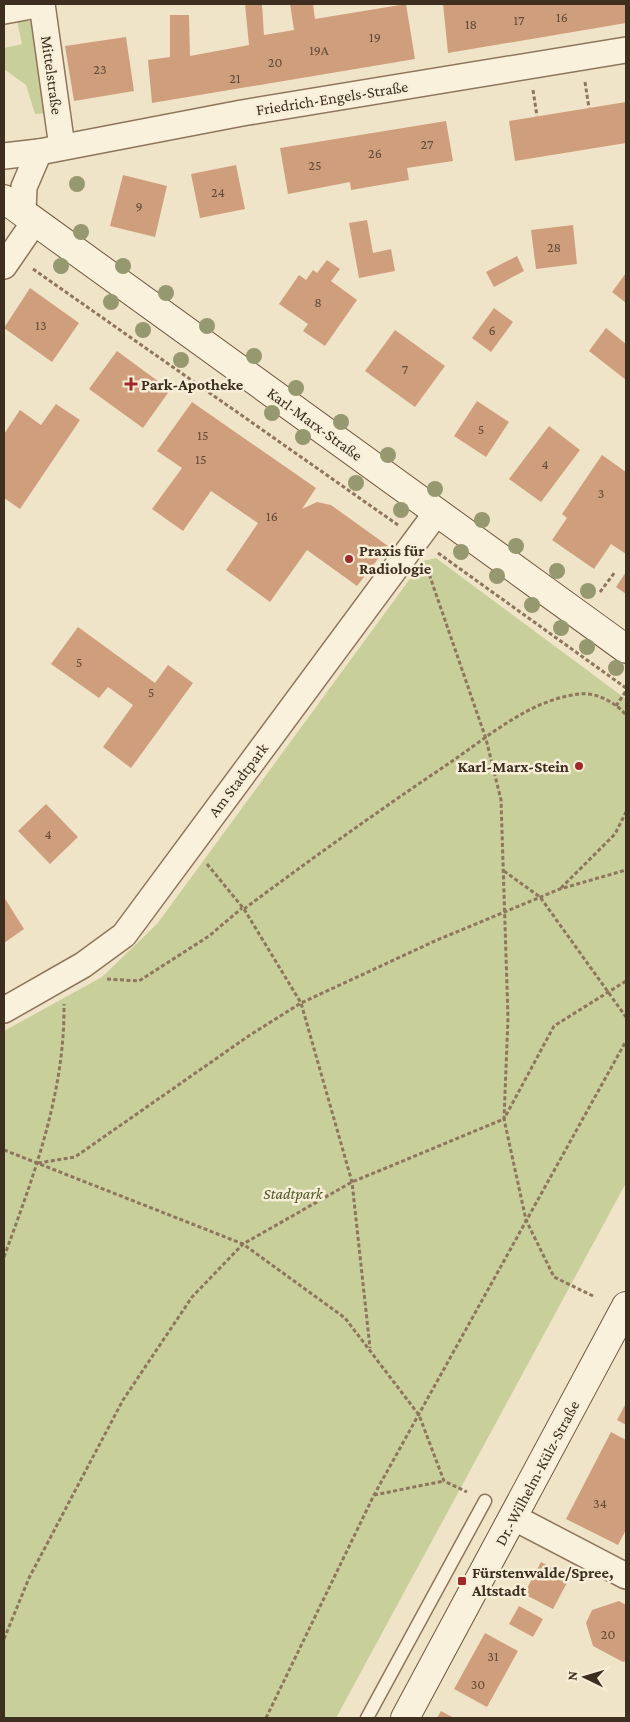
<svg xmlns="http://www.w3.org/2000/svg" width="630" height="1722" font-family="'Crimson Pro',serif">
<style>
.green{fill:#c9cf9b}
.building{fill:#cf9f7d}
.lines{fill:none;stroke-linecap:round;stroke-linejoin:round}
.lane-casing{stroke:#8d765c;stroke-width:15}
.street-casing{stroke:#8d765c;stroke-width:28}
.secondary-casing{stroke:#6f573f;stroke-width:30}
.path{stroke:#8d765c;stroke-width:3;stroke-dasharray:4 2.5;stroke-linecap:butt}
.lane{stroke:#faf1dc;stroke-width:12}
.street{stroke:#faf1dc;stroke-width:25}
.secondary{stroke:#faf1dc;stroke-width:28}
.tree{fill:#96986f}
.poi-dot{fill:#9e2a2b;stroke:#f7eed8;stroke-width:2}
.labels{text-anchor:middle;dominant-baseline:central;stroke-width:5;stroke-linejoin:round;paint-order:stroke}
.number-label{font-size:14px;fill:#624a37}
.street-label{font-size:16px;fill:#3d2e20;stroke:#f7eed8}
.poi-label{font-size:16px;font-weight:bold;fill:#3d2e20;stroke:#f7eed8;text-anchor:start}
.park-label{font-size:16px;font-style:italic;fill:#4d5a26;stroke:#f7eed8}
</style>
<rect width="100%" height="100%" fill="#f0e4c8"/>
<!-- green -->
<g class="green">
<polygon points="27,20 33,23 48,113 35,114 26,85 4,69 4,48 22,44 17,21"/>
<polygon points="436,558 626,699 626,1183 336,1718 4,1718 4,1031 102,977 157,924 423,561"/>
</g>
<!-- building -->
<g class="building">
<polygon points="245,4 262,4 264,35 294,30 290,4 313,4 315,19 406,4 415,59 152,103 148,60 170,57 170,15 189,15 190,56 249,45"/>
<polygon points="443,4 626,4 626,23 448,53"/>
<polygon points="126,37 134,91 74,101 65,46"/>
<polygon points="626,102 626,143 515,161 509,121"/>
<polygon points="446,121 453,161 407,168 409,180 351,190 350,182 288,194 280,148"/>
<polygon points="236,165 245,209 200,218 191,174"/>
<polygon points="123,175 167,186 155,237 110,226"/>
<polygon points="367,220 373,253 391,249 395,271 359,278 349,223"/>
<polygon points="573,225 577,264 536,269 531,230"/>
<polygon points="517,256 524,271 494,287 486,272"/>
<polygon points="327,260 340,269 331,281 357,300 325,346 303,331 308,324 279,304 299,275 306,280 313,270 317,273"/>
<polygon points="626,273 626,303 612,292"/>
<polygon points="30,288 79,323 52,362 4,328"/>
<polygon points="494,308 513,322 491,352 472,338"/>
<polygon points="606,328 626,344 626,380 589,351"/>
<polygon points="395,330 445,366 415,407 365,371"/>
<polygon points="117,351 170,390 143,428 89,389"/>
<polygon points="477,401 509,422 486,457 454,436"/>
<polygon points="192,402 316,488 302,509 317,502 331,505 388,546 357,586 307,550 270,602 226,570 258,523 211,491 183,531 152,509 182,468 157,451"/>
<polygon points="56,404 80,420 20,509 4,498 4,434 20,410 41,425"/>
<polygon points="549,426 580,450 541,502 509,479"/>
<polygon points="602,455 626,472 626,554 611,544 594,569 552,540 567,518 562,514"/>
<polygon points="626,572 626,594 616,587"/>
<polygon points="78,627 155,683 168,665 193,683 131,768 103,747 133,705 108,687 99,698 51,664"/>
<polygon points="46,804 78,837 50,864 18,831"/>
<polygon points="4,897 24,929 4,943"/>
<polygon points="626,1403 626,1425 617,1420"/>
<polygon points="611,1432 626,1440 626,1530 618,1545 566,1519"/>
<polygon points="541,1562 570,1577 553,1609 524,1594"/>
<polygon points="619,1601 626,1605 626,1661 623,1662 593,1646 586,1623 592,1610"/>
<polygon points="519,1606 543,1619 533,1637 509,1624"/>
<polygon points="485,1633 518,1651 487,1707 454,1689"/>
<polygon points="441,1711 454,1718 437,1718"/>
</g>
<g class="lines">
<!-- lane casing -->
<g class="lane-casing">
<polyline id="lane" points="367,1718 485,1501"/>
</g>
<!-- street casing -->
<g class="street-casing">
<g id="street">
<polyline points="42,4 62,147"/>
<polyline points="4,11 42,4"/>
<polyline points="4,156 39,152 242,113 626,50"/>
<polyline points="23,212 24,187 39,152"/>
<polyline points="4,266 35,221"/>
<polyline points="4,1010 83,965 124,935 437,512"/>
<polyline points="513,1517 626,1576"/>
</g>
</g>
<!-- secondary casing -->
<g class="secondary-casing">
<g id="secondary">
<polyline points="4,199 626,649"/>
<polyline points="405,1718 626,1306"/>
</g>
</g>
<!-- path -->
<g class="path">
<polyline points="585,82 589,108"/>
<polyline points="533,90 537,116"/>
<polyline points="33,269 398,525"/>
<polyline points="438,553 626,688"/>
<polyline points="600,592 615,572"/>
<polyline points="616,706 626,691"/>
<polyline points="207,864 244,909 301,1003 352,1182 370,1348"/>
<polyline points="504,871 540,897 626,1017"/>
<polyline points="561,888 615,834 626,812"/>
<path d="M244 909C311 859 378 811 448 764 488 737 530 699 580 694 597 692 616 703 626 715"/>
<polyline points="107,979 139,981 209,936 242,908"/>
<polyline points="4,1150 243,1244 345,1318 419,1415 444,1481 467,1492"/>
<polyline points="38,1163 75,1157 250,1035 301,1003 437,940 560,889 626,870"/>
<path d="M4 1257C34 1175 65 1093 64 1004"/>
<polyline points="593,1296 554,1277 526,1220 504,1119 554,1026 626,981"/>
<polyline points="374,1495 444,1481"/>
<polyline points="4,1639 29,1578 123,1400 192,1297 243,1244 352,1182 504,1119 508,1018 501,800 486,739 427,568"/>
<polyline points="266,1718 374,1495 626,1041"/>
</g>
<!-- lane -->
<use href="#lane" class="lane"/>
<!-- street -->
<use href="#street" class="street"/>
<!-- secondary -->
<use href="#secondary" class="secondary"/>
</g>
<!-- trees -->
<g class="tree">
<circle cx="77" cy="184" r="8"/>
<circle cx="81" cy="232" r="8"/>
<circle cx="61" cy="266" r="8"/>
<circle cx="123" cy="266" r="8"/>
<circle cx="166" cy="293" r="8"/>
<circle cx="111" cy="302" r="8"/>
<circle cx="207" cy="326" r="8"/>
<circle cx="143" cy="330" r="8"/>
<circle cx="254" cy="356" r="8"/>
<circle cx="181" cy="360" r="8"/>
<circle cx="296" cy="388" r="8"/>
<circle cx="272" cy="413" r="8"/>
<circle cx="341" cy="422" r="8"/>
<circle cx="303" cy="437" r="8"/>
<circle cx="388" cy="455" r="8"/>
<circle cx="356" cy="483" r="8"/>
<circle cx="435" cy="489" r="8"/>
<circle cx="401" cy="510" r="8"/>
<circle cx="482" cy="520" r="8"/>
<circle cx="516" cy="546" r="8"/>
<circle cx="461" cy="552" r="8"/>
<circle cx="557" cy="571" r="8"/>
<circle cx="497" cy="576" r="8"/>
<circle cx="588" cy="591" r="8"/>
<circle cx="532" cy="605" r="8"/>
<circle cx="561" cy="628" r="8"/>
<circle cx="587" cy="647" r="8"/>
<circle cx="616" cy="668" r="8"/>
</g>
<!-- markers -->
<g class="poi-dot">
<path d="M128.5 376.5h5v5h5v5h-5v5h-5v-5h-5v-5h5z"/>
<circle cx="349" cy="559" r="5"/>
<circle cx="579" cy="766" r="5"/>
<rect x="457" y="1576" width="10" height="10" rx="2.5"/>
</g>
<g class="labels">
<!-- number labels -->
<g class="number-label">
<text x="562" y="17">16</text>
<text x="519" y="20">17</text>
<text x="471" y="24">18</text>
<text x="375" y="37">19</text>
<text x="319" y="50">19A</text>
<text x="275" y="62">20</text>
<text x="100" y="69">23</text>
<text x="235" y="78">21</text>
<text x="427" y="144">27</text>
<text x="375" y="153">26</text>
<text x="315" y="165">25</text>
<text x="218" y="192">24</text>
<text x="139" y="206">9</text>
<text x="554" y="247">28</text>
<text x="318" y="302">8</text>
<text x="41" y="325">13</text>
<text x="492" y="330">6</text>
<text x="405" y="369">7</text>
<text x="481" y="429">5</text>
<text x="203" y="435">15</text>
<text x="201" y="459">15</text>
<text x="545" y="464">4</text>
<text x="601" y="493">3</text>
<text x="272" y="516">16</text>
<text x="79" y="662">5</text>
<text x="151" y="692">5</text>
<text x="48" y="834">4</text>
<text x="600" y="1503">34</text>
<text x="608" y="1634">20</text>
<text x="493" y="1656">31</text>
<text x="478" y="1684">30</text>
</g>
<!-- street labels -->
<g class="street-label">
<text transform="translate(52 75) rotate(82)">Mittelstraße</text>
<text transform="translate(332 98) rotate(-9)">Friedrich-Engels-Straße</text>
<text transform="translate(315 424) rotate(36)">Karl-Marx-Straße</text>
<text transform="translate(238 780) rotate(-53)">Am Stadtpark</text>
<text transform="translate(537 1473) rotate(-62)">Dr.-Wilhelm-Külz-Straße</text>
</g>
<!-- poi labels -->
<g class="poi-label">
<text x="141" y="384">Park-Apotheke</text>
<text x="359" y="550">Praxis für<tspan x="359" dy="18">Radiologie</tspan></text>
<text x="569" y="766" text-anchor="end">Karl-Marx-Stein</text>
<text x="472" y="1572">Fürstenwalde/Spree,<tspan x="472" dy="18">Altstadt</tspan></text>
</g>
<!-- park labels -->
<g class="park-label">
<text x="293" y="1193">Stadtpark</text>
</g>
</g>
<!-- border -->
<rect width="630" height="1722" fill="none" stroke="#3d2e20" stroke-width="10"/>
<!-- north arrow -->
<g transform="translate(585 1677) rotate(275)" stroke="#f7eed8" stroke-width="4" paint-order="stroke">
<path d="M0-4L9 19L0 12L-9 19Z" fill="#3d2e20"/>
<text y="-8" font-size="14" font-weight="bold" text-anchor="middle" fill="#3d2e20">N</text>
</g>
</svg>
